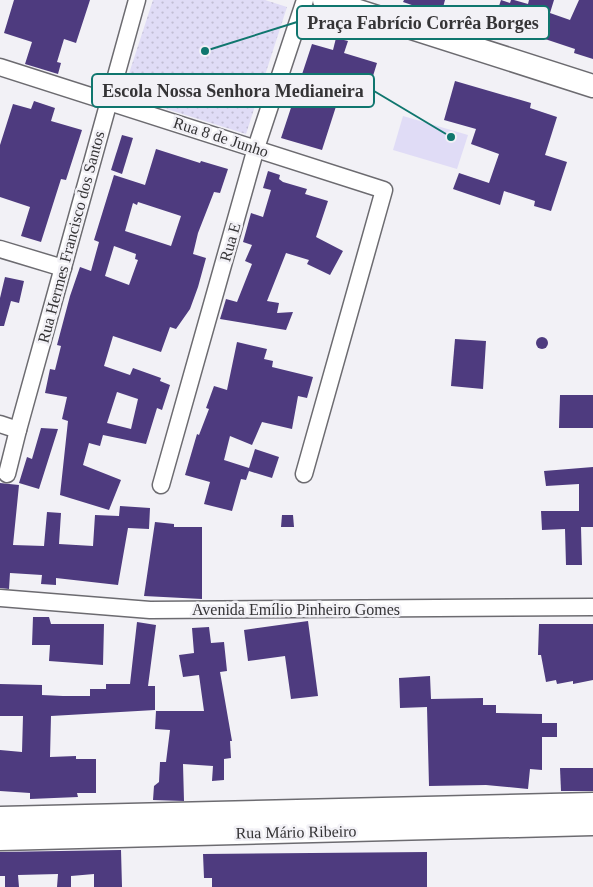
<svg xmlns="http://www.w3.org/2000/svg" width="593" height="887" font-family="Georgia,serif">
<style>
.grass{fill:url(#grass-dots)}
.pitch{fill:#e0dcf6}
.building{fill:#4e3b7f;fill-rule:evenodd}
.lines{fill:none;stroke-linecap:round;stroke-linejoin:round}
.street-casing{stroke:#6c6b70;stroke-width:19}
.secondary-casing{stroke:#6c6b70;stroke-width:25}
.street{stroke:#fff;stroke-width:16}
.secondary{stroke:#fff;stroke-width:22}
.labels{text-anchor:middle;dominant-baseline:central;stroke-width:5;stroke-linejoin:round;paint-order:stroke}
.street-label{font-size:16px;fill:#353436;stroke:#f2f1f6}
.leader{fill:none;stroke:#0f766e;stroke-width:2}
.callout-dot{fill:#0f766e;stroke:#f2f1f6;stroke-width:2}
.callout{fill:#f2f1f6;stroke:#0f766e;stroke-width:2}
.callout-label{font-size:18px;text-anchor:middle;font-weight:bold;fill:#353436}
</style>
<defs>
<pattern id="grass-dots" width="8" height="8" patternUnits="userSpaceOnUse" patternTransform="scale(1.25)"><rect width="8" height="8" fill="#e0dcf6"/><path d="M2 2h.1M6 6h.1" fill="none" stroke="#c1bdd4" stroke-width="1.8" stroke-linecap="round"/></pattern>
</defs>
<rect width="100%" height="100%" fill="#f2f1f6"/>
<!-- grass -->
<polygon class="grass" points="153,0 265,0 287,7 246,134 122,95"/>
<!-- pitch -->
<polygon class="pitch" points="403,116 468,135 457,169 393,150"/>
<!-- building -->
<g class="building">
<polygon points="14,0 90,0 76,43 64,39 57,62 61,63 58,74 25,64 32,42 4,33"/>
<polygon points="404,0 445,0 441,15 403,2"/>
<polygon points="501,0 510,3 511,0 514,0 528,4 529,0 554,0 550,13 570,20 579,0 593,0 593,59 574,53 575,49 542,38 543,37 518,29 519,26 495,18"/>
<polygon points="336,38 348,41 344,53 377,63 365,102 340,94 322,150 281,138 312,44 333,50"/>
<polygon points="455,81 531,103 530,108 557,117 545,155 567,162 551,211 534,206 535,201 504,191 500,205 453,189 459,173 489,183 499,154 471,144 476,129 444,120"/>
<polygon points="34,101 55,108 51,121 82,130 66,180 61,179 41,242 21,236 30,207 0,197 0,145 13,104 31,109"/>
<polygon points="122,135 133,138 122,174 111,170"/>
<path d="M156 149 200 163 201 161 228 169 220 193 214 192 198 233 193 254 206 258 198 287 190 309 176 329 170 327 161 352 113 336 104 366 130 375 133 368 161 378 160 381 170 385 162 410 157 408 146 444 103 435 100 446 89 443 83 465 121 480 109 510 60 495 68 421 62 419 67 397 45 393 50 369 55 370 61 346 57 345 70 296 80 267 91 271 99 242 94 240 114 175 145 185ZM138 202 181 216 171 246 125 231 133 203 137 205ZM114 246 136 254 135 259 138 260 129 285 105 276ZM117 392 138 399 131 429 107 423Z"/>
<polygon points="268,171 280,175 279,179 283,182 307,189 305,194 328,201 316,237 343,251 330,275 307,264 309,260 286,253 267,301 279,303 277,313 293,312 286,330 220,319 226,299 237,302 252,264 245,261 252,245 243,242 251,213 263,217 271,190 263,188"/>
<polygon points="5,277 24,281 19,303 11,301 4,326 0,326 0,298"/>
<circle cx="542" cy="343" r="6"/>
<polygon points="455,339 486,341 483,389 451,386"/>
<polygon points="237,342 267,349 264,359 273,361 272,367 313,377 307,398 298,396 292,429 262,422 252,445 230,436 224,460 249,468 255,449 279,457 272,478 249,471 246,480 241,479 232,511 204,504 210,482 185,475 197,434 199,435 209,409 206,408 214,386 227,390"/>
<polygon points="560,395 593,395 593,428 559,428"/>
<polygon points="41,428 58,429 39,489 19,483 27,457 32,459"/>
<polygon points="593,467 593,527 581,527 582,565 566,565 565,529 542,530 541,511 579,511 579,484 546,486 544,471"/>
<polygon points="0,483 19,485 13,545 44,546 47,512 61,513 59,544 93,546 95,515 119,516 120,506 150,508 149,529 128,528 118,585 56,578 56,585 41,584 42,575 10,573 9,589 0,588"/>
<polygon points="282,515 293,515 294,527 281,527"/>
<polygon points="155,522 174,524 174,527 202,527 202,599 144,596"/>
<polygon points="33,617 49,617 51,624 104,624 103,665 49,661 50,645 32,645"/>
<polygon points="308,621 318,696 291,699 285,656 248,661 244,630"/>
<polygon points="137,622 156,625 148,686 155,686 155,710 51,716 50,757 76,756 76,759 96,759 96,793 77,793 78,797 30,799 30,793 0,791 0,750 22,752 23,716 0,716 0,684 42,685 42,695 63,696 90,696 90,689 106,689 106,684 130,684"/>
<polygon points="539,624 593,624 593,680 573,684 573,681 557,684 556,680 546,682 541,655 538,655"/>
<polygon points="209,627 211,643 224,642 227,671 220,672 232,741 230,741 231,758 224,759 224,780 212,781 213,766 183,764 184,801 153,800 154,786 159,782 160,762 166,762 170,730 155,729 156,711 204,711 199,675 183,677 179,655 194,653 192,628"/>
<polygon points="430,676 431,699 483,698 483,705 496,705 496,713 542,714 542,723 557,723 557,737 542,737 542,770 530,769 528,789 486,785 429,786 427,707 400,708 399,678"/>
<polygon points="560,768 593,768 593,791 561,791"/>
<polygon points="121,850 122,887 94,887 94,874 71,876 71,887 57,887 58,874 18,875 19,887 5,887 5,876 0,876 0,852"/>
<polygon points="427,852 427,887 212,887 212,878 204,878 203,854"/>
</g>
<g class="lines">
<!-- street casing -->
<g class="street-casing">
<g id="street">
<polyline points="0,67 384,190 304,474"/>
<polyline points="0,249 63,268"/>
<polyline points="0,424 18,430"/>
<polyline points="7,474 18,430 137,0"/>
<polyline points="161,485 256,148 305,0"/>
<polyline points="0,598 150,610 593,607"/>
</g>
</g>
<!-- secondary casing -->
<g class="secondary-casing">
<g id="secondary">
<polyline points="324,0 593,86"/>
<polyline points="0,818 593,804"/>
<polyline points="0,839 593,824"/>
</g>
</g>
<!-- street -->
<use href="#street" class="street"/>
<!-- secondary -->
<use href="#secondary" class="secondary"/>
</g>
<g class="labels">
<!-- street labels -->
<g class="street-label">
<text transform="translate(221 137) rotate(18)">Rua 8 de Junho</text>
<text transform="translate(71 237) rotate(-75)">Rua Hermes Francisco dos Santos</text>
<text transform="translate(230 242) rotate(-74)">Rua E</text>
<text x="296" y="609">Avenida Emílio Pinheiro Gomes</text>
<text transform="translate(296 832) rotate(-1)">Rua Mário Ribeiro</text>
</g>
</g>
<!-- callouts -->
<path class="leader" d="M205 51L297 22M451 137L374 91"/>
<g class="callout-dot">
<circle cx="205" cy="51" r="5"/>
<circle cx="451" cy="137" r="5"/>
</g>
<g class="callout">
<rect x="297" y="6" width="252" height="33" rx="5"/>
<rect x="92" y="74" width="282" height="33" rx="5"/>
</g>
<g class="callout-label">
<text x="423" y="29">Praça Fabrício Corrêa Borges</text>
<text x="233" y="97">Escola Nossa Senhora Medianeira</text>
</g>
</svg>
